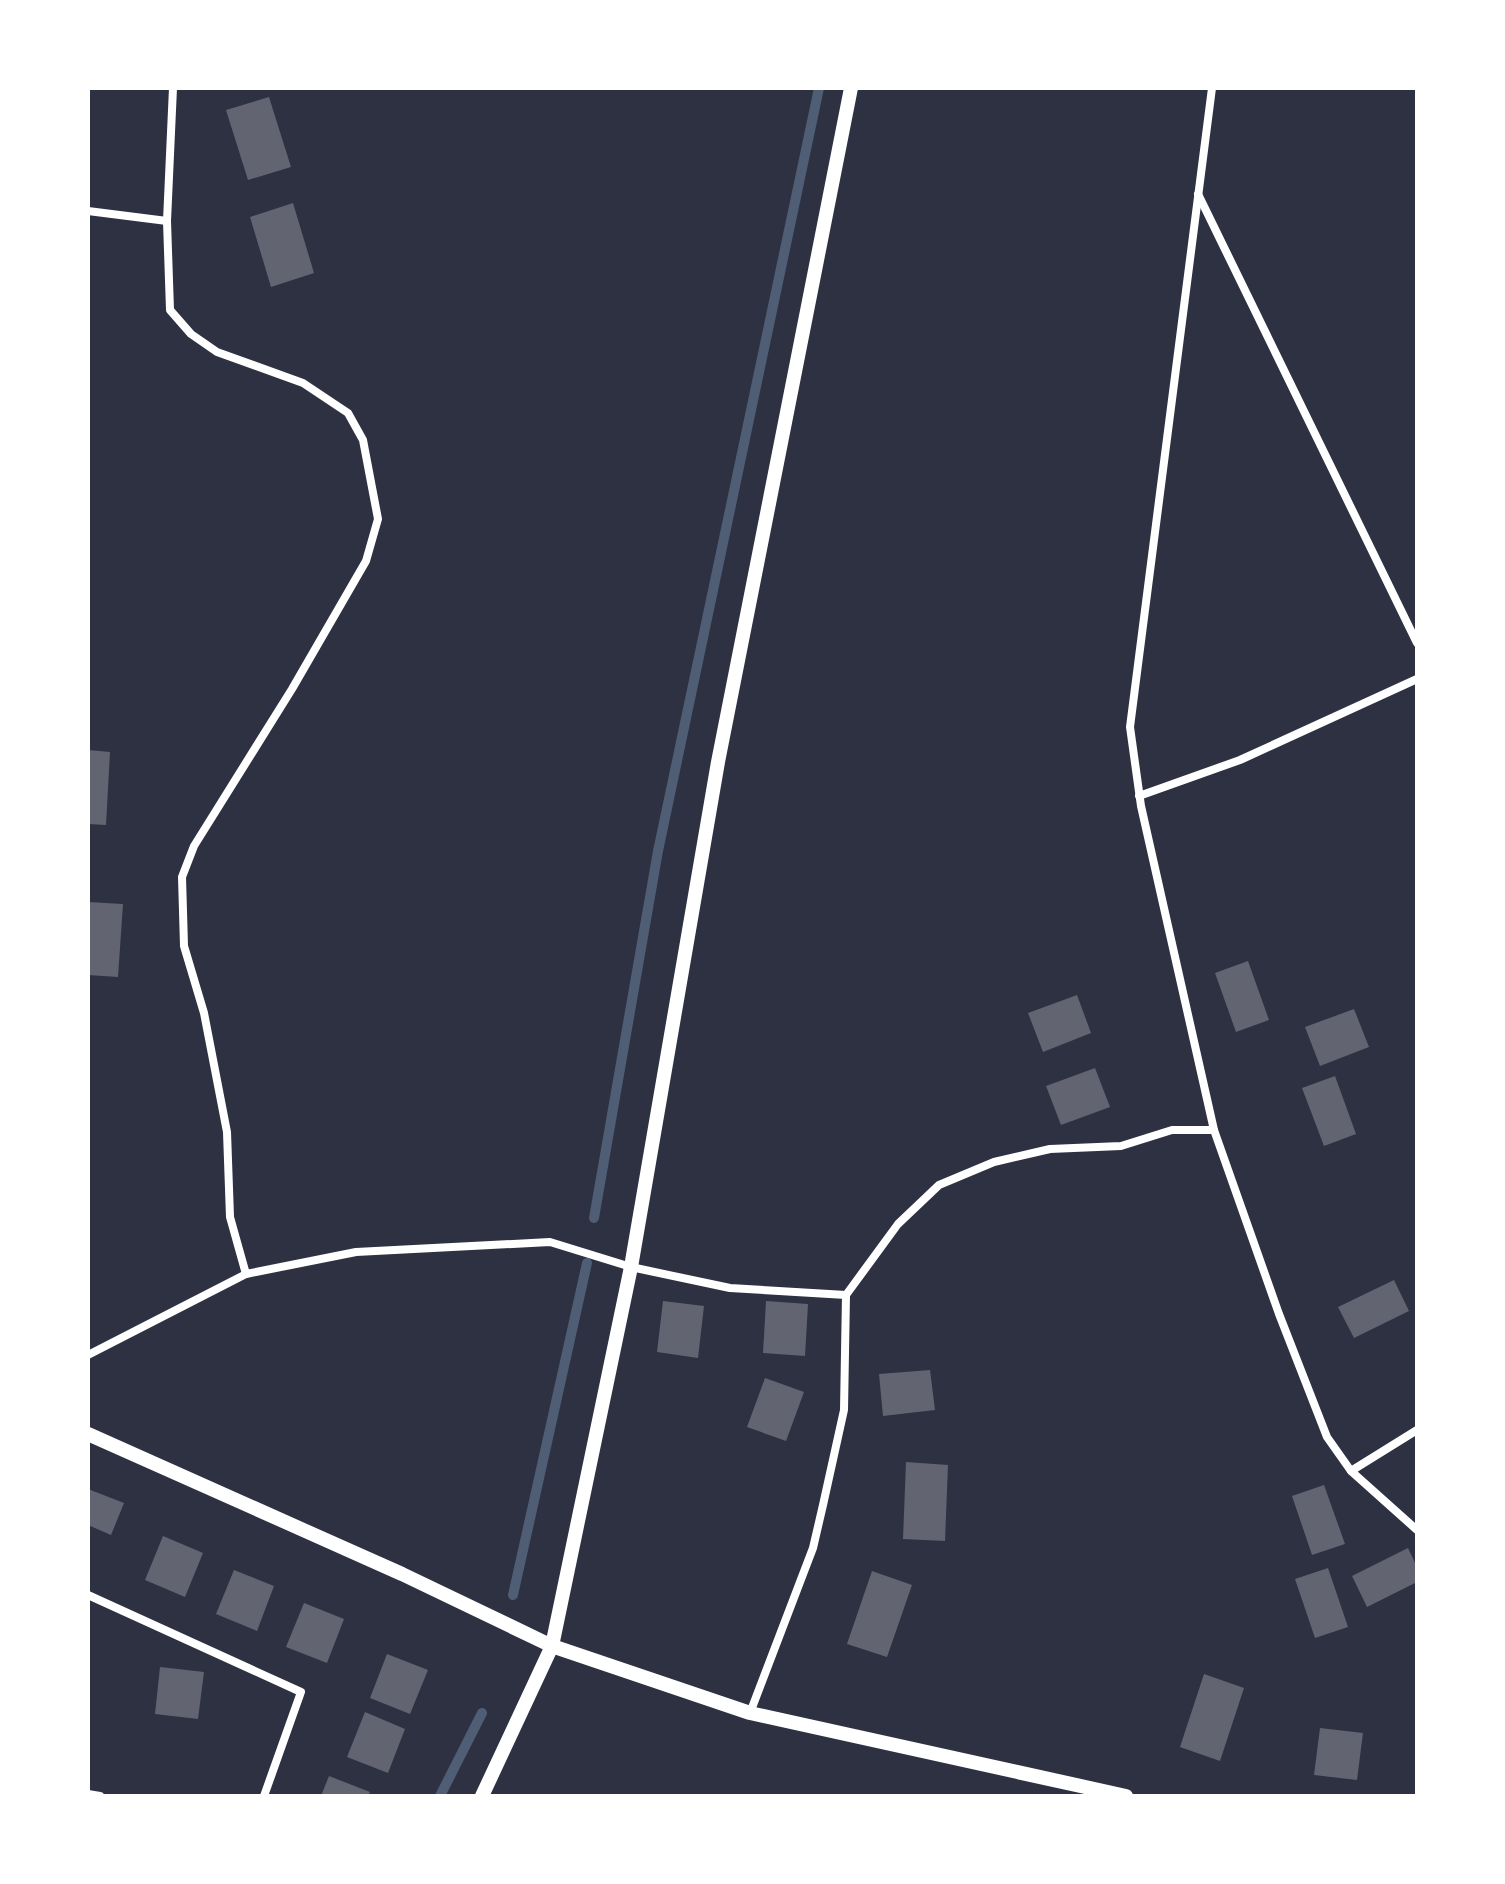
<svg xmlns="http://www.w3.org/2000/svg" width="1505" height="1884" font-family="Inter,sans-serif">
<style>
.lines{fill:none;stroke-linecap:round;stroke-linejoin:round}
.stream{stroke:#4f5d75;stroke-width:10}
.building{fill:#626471}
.minor{stroke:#fff;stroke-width:8}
.tertiary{stroke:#fff;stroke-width:14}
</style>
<rect width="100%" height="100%" fill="#2d3142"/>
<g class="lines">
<!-- stream -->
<g class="stream">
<polyline points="594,1218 658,851 819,88"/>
<polyline points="513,1595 587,1263"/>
<polyline points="440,1796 482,1713"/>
</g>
</g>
<!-- building -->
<g class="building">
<polygon points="269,97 291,167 248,180 226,110"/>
<polygon points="293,203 314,273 271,287 250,217"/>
<polygon points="88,750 110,752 106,825 88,824"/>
<polygon points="88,902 123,904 118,977 88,975"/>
<polygon points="1248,961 1269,1020 1236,1032 1215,973"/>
<polygon points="1077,995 1091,1033 1043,1052 1028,1013"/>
<polygon points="1354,1009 1369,1047 1320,1066 1305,1027"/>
<polygon points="1095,1068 1110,1107 1061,1125 1046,1086"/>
<polygon points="1335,1076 1356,1134 1324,1146 1302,1088"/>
<polygon points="1394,1280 1409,1311 1354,1338 1338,1307"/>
<polygon points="663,1301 704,1306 698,1358 657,1352"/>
<polygon points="766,1301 808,1304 805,1356 763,1353"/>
<polygon points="930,1370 935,1410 883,1416 879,1374"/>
<polygon points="765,1378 804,1392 786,1441 747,1427"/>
<polygon points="906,1462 948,1465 945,1541 903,1539"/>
<polygon points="1324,1485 1345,1544 1312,1555 1292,1496"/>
<polygon points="88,1489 124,1503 111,1535 88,1525"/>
<polygon points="163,1536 203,1553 185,1597 145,1580"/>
<polygon points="1408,1548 1417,1567 1417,1582 1367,1607 1352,1576"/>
<polygon points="1328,1568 1348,1627 1315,1638 1295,1579"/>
<polygon points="234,1570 274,1586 257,1631 216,1614"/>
<polygon points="872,1571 912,1585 887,1657 847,1644"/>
<polygon points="304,1603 344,1619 327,1663 286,1647"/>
<polygon points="387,1654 428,1670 410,1714 370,1698"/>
<polygon points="160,1667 204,1672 198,1719 155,1714"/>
<polygon points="1204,1674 1244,1688 1220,1761 1180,1747"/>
<polygon points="365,1712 405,1729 388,1773 347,1757"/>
<polygon points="1320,1728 1363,1733 1357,1780 1314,1775"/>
<polygon points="329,1776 370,1792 368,1796 321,1796"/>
</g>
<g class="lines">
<!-- minor -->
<g class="minor">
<polyline points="173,88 167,221 170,310 191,334 217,352 303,383 348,413 363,440 378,519 366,561 292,689 194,846 182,877 184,946 204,1013 227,1132 230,1217 246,1274"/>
<polyline points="1198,194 1417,643"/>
<polyline points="88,211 167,221"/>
<polyline points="1139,796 1240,760 1417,679"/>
<polyline points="1214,1130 1279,1314 1327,1437 1351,1471 1417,1530"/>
<polyline points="88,1355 246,1274 356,1252 550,1242 631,1267 730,1288 846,1295"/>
<polyline points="1351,1471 1417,1430"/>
<polyline points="88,1595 301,1692 264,1796"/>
<polyline points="750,1713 813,1548 823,1505 844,1410 846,1295 898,1224 939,1185 994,1162 1050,1149 1121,1146 1172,1130 1214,1130 1141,806 1130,727 1212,88"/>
<polyline points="88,1794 100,1796"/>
</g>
<!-- tertiary -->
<g class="tertiary">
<polyline points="88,1434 402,1574 552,1646 750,1713 1126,1796"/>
<polyline points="482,1796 552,1646 631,1267 718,762 851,88"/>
</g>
</g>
<!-- border -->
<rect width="1505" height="1884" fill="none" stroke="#ffffff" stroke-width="180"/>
</svg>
